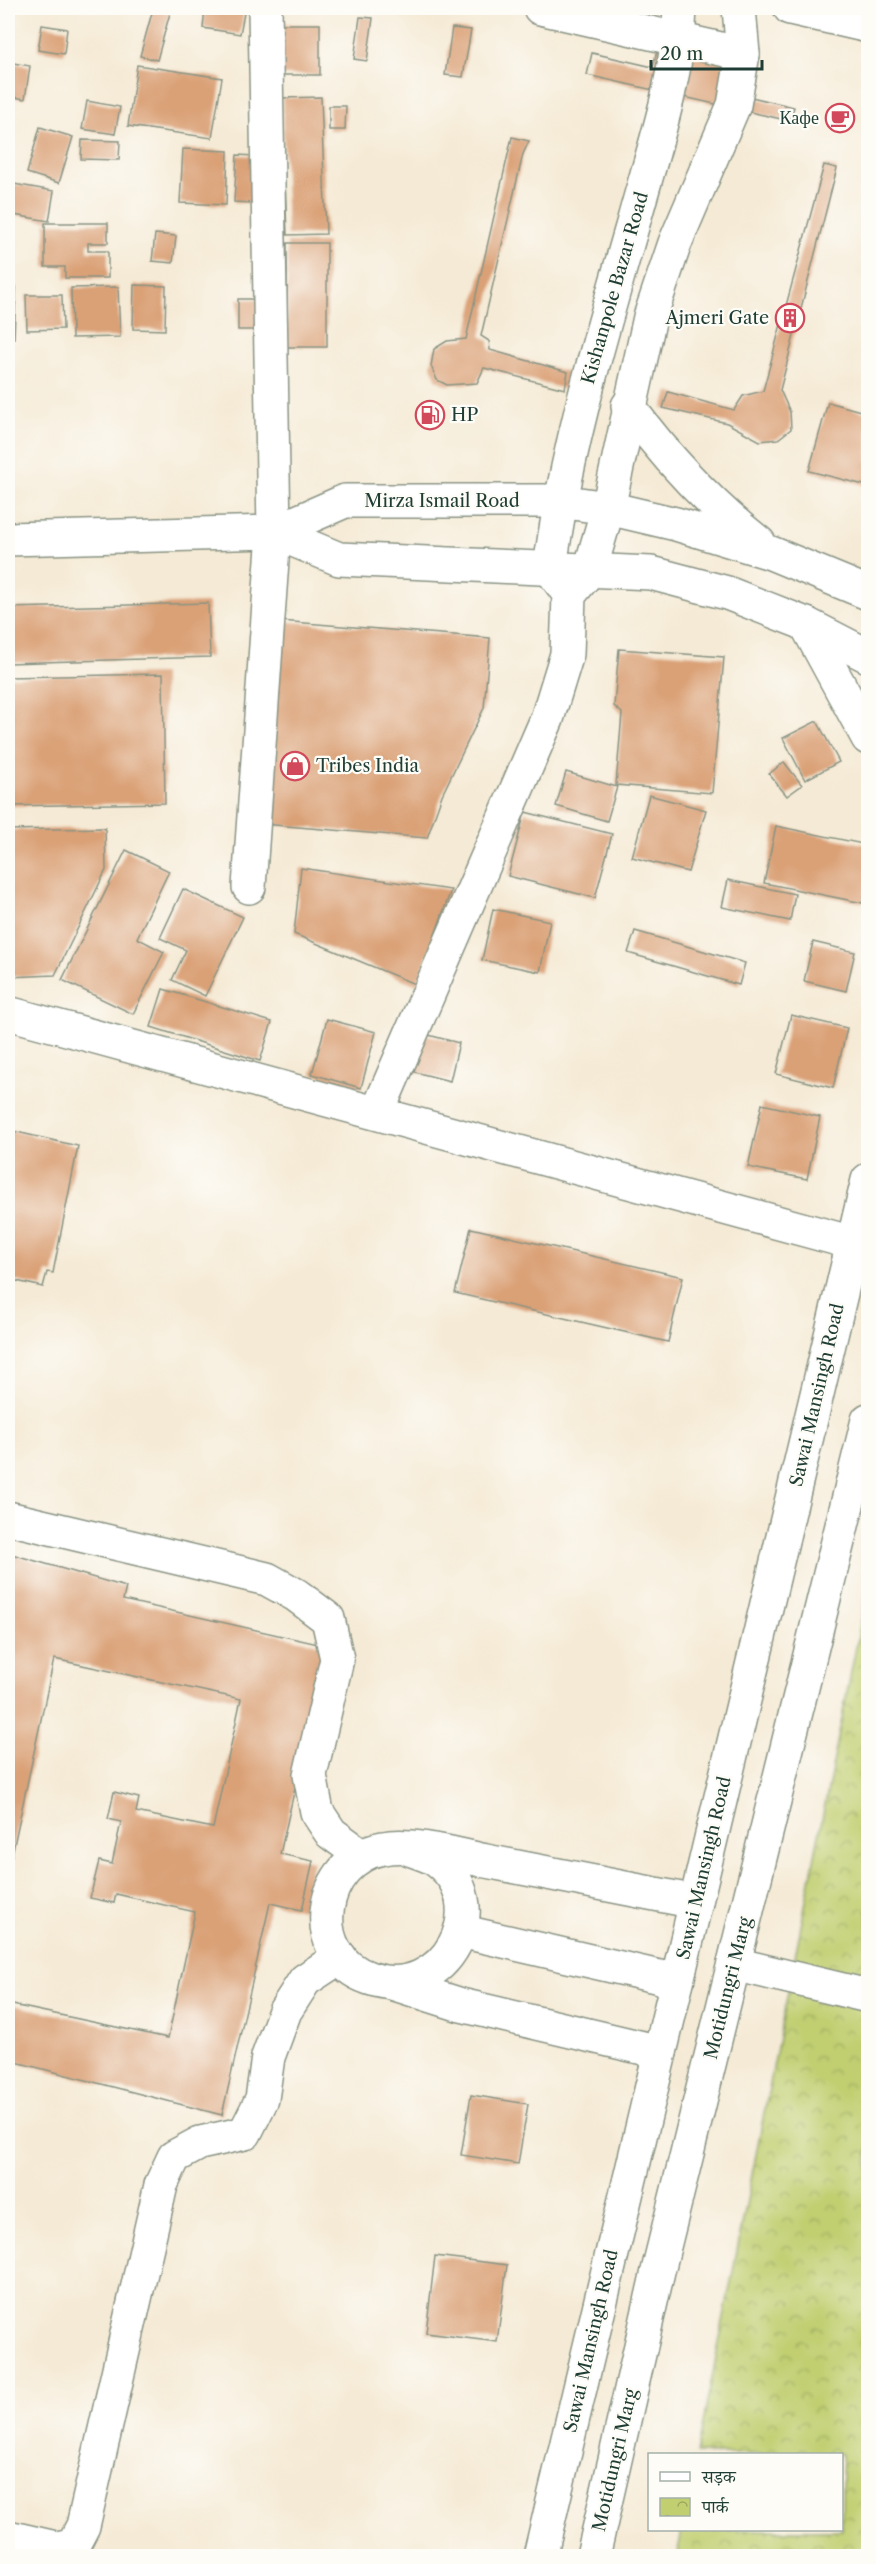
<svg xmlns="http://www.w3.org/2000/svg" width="876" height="2564" font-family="'Libre Caslon Text','Noto Serif Devanagari',serif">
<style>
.park{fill:url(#park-crowns);stroke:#708652;stroke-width:1.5}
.building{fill:#daa076}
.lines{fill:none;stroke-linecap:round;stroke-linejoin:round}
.minor-casing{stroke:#8a9484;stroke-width:36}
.major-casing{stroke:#8a9484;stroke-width:36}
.highway-casing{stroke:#8a9484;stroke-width:36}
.minor{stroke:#fff;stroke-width:33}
.major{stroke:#fff;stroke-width:33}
.highway{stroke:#fff;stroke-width:33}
.labels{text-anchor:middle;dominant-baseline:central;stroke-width:4.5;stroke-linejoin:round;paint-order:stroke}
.poi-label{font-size:18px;fill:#1f3d34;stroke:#fdfcf7;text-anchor:end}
.street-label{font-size:18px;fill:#1f3d34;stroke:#fdfcf7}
</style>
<defs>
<pattern id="park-crowns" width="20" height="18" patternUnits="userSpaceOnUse" patternTransform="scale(1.5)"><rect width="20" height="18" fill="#c1cf71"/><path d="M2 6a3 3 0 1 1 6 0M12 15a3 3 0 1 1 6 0" fill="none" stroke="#9ca95e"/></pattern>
</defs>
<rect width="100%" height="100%" fill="#fdfcf7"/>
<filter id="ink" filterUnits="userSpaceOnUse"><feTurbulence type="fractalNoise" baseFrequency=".0167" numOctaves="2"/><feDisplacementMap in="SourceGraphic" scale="12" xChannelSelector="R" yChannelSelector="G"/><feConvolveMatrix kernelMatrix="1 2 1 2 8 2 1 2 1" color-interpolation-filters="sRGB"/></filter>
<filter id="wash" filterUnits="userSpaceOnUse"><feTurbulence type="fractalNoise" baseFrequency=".008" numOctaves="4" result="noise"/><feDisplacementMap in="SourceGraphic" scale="24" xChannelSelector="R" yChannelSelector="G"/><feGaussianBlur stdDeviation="1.35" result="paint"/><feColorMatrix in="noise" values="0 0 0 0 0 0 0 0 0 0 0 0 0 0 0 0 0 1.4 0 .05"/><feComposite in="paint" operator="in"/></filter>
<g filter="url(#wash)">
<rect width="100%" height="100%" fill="#f5ead5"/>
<!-- park -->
<polygon class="park" points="868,1586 868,2556 677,2556 682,2530 842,2530 842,2454 697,2454"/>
<g id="blocks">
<!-- building -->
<g class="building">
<polygon points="205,8 224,11 224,8 245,8 240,34 203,28"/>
<polygon points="153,9 170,13 157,60 140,56"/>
<polygon points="360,17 373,18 367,61 354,59"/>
<rect x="282" y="24" width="38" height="51"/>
<polygon points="42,25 67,29 64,54 38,50"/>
<polygon points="452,28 471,30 463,77 445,75"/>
<polygon points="659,42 755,64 747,96 794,107 790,121 587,75 592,53 653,67"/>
<polygon points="8,62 30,66 25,99 8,96"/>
<polygon points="137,65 222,78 212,138 128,126"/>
<polygon points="321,97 326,234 287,235 282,98"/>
<polygon points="87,101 120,107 115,134 82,129"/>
<polygon points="329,106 346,106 345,130 329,130"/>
<polygon points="40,127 73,137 59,183 27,173"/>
<polygon points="512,137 529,141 523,154 481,336 489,341 490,350 568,372 565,389 484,368 477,383 447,385 437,380 431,366 434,349 447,341 466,339"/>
<polygon points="82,140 120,141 119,160 81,159"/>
<polygon points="183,149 228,151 226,205 180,203"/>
<polygon points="237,155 255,156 252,203 234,202"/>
<polygon points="824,165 837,168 780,390 790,412 791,429 778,439 760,441 727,423 663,408 668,392 734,410 743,396 763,391"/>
<polygon points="8,183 54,191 49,221 8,214"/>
<polygon points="45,223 108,223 108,243 88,243 88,251 108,251 108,278 65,278 65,267 45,267"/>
<polygon points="155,234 176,236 173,263 152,261"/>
<rect x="287" y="243" width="40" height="104"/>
<polygon points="134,285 166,286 165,330 133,329"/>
<polygon points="8,287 16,287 14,338 8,337"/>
<polygon points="118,287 120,337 72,338 71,288"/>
<polygon points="26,295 62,295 63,329 27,330"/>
<rect x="238" y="299" width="26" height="31"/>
<polygon points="828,402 868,413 868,486 809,471"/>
<polygon points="208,603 210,657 8,663 8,608"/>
<polygon points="280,621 490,638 484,708 442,795 427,838 263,824"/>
<polygon points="619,649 724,657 712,793 616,785 622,713 614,706"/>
<polygon points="163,674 165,803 8,806 8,677"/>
<polygon points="817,721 839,762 805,780 783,738"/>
<polygon points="784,762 802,785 787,796 769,774"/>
<polygon points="566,772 617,787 607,821 556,806"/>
<polygon points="649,795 706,810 688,872 632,857"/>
<polygon points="525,812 612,834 595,898 508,876"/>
<polygon points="776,826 868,845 868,876 863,903 764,883"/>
<polygon points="105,828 106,870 55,975 8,977 8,830"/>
<polygon points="126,850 169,871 137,938 164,952 133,1014 62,980"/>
<polygon points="301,868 451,890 417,985 294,934"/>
<polygon points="728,880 795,894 790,921 722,907"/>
<polygon points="183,889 243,917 205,996 172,980 186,950 160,938"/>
<polygon points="493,909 550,921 540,972 482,960"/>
<polygon points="635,931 745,963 739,985 628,953"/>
<polygon points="813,942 855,952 846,991 804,981"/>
<polygon points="163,989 272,1022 260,1061 151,1027"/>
<polygon points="791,1015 847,1028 833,1088 776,1074"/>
<polygon points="327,1019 376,1032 361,1088 312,1074"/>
<polygon points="417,1032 459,1043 450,1081 407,1070"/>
<polygon points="762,1104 820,1117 807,1179 748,1167"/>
<polygon points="8,1130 78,1146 53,1273 47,1272 43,1287 12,1280 8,1295"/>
<polygon points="471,1228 683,1277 668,1342 455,1293"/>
<polygon points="8,1553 126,1587 123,1600 327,1646 280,1854 313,1861 302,1910 270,1903 222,2115 8,2060 8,2004 168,2038 195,1912 116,1894 114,1903 90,1898 99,1861 112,1864 121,1822 108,1819 114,1792 139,1798 136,1812 213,1828 241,1699 54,1659 8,1873"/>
<polygon points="471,2095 528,2104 518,2164 461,2155"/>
<polygon points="435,2256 507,2265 497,2342 426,2333"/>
</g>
</g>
</g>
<g filter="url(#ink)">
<use href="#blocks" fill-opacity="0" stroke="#8a9484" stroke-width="1.5"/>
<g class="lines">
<!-- minor casing -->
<g class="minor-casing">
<g id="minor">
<polyline points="540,8 743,54"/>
<polyline points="790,8 868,26"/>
<path d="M567 591 550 568C566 450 601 335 634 220 653 150 678 80 680 8"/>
<polyline points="249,887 274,532 265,8"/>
<polyline points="8,1013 853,1243"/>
<polyline points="377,1113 547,719 567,654 569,595 590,570 608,508 650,317 675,243 734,105 743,54 739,8"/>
<polyline points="8,1518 267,1579 296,1595 328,1619 337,1659 310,1775 317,1812 331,1833 361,1855"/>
<path d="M407 1848C415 1851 425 1854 433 1858 500 1901 445 2005 369 1978 304 1956 318 1860 383 1848 411 1842 458 1855 486 1861 556 1875 626 1889 696 1902"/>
<polyline points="460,1931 677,1981"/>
<polyline points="734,1964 868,1996"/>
<polyline points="392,1983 461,2005 660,2052"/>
<polyline points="8,2537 56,2548 73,2545 83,2526 161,2185 174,2157 200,2143 245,2133 262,2099 268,2057 285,2011 305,1980 340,1957"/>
</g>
</g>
<!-- major casing -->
<g class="major-casing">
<g id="major">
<polyline points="540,2556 868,1180"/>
<polyline points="593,2556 658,2271 868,1420"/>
</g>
</g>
<!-- highway casing -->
<g class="highway-casing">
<g id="highway">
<path d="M628 406C666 457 709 504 759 543"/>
<polyline points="274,532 339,559 651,573 727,593 806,624 868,656"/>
<polyline points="8,539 274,532 345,501 559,501 608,508 676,524 771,553 868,593"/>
<polyline points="806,624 868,738"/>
<polyline points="852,1484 868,1464"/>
</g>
</g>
<!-- minor -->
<use href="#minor" class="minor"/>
<!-- major -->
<use href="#major" class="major"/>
<!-- highway -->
<use href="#highway" class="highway"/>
</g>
</g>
<!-- icons -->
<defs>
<g id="cafe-ring" transform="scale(1.5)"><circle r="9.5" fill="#fdfcf7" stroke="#d1495b" stroke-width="1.5"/><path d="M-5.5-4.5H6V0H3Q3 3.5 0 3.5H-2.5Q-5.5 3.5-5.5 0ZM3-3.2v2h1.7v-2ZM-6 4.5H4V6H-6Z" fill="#d1495b"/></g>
<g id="building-ring" transform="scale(1.5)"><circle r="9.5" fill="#fdfcf7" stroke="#d1495b" stroke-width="1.5"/><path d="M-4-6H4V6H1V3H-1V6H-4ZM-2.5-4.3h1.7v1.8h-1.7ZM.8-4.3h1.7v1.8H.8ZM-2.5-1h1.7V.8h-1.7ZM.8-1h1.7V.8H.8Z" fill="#d1495b"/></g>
<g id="fuel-ring" transform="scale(1.5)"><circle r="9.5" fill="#fdfcf7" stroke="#d1495b" stroke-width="1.5"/><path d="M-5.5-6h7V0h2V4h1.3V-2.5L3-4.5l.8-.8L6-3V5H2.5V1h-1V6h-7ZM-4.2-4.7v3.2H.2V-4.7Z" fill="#d1495b"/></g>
<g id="shop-ring" transform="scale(1.5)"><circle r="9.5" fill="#fdfcf7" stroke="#d1495b" stroke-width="1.5"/><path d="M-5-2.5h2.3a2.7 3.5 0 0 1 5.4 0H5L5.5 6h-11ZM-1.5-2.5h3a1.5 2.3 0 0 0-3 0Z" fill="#d1495b"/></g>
</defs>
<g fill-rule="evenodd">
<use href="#cafe-ring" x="840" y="118"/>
<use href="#building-ring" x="790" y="318"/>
<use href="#fuel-ring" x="430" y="415"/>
<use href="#shop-ring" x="295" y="766"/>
</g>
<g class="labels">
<!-- poi labels -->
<g class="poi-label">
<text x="819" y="118">Кафе</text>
<text x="769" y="318">Ajmeri Gate</text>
<text x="451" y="415" text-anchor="start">HP</text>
<text x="316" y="766" text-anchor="start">Tribes India</text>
</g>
<!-- street labels -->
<g class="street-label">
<text transform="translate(615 288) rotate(-74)">Kishanpole Bazar Road</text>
<text x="442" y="501">Mirza Ismail Road</text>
<text transform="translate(817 1395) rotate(-77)">Sawai Mansingh Road</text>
<text transform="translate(704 1868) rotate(-77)">Sawai Mansingh Road</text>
<text transform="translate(728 1988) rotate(-76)">Motidungri Marg</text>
<text transform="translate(591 2341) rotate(-77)">Sawai Mansingh Road</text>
<text transform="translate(615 2460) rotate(-77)">Motidungri Marg</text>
</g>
</g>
<!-- margin -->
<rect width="876" height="2564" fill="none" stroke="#fdfcf7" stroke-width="30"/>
<!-- legend -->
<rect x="648" y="2453" width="195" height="78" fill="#fdfcf7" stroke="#a4b0a9" stroke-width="1.5"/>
<rect x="660" y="2472" width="30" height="9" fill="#ffffff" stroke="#a4b0a9" stroke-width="1.5"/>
<text x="702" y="2483" font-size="18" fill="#1f3d34">सड़क</text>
<rect x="660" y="2498" width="30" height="18" fill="url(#park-crowns)" stroke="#a4b0a9" stroke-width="1.5"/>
<text x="702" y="2513" font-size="18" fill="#1f3d34">पार्क</text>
<!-- scale -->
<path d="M651 60v9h111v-9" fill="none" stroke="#1f3d34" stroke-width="3"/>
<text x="660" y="60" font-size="18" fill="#1f3d34" stroke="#fdfcf7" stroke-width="4.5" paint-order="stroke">20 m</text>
</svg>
